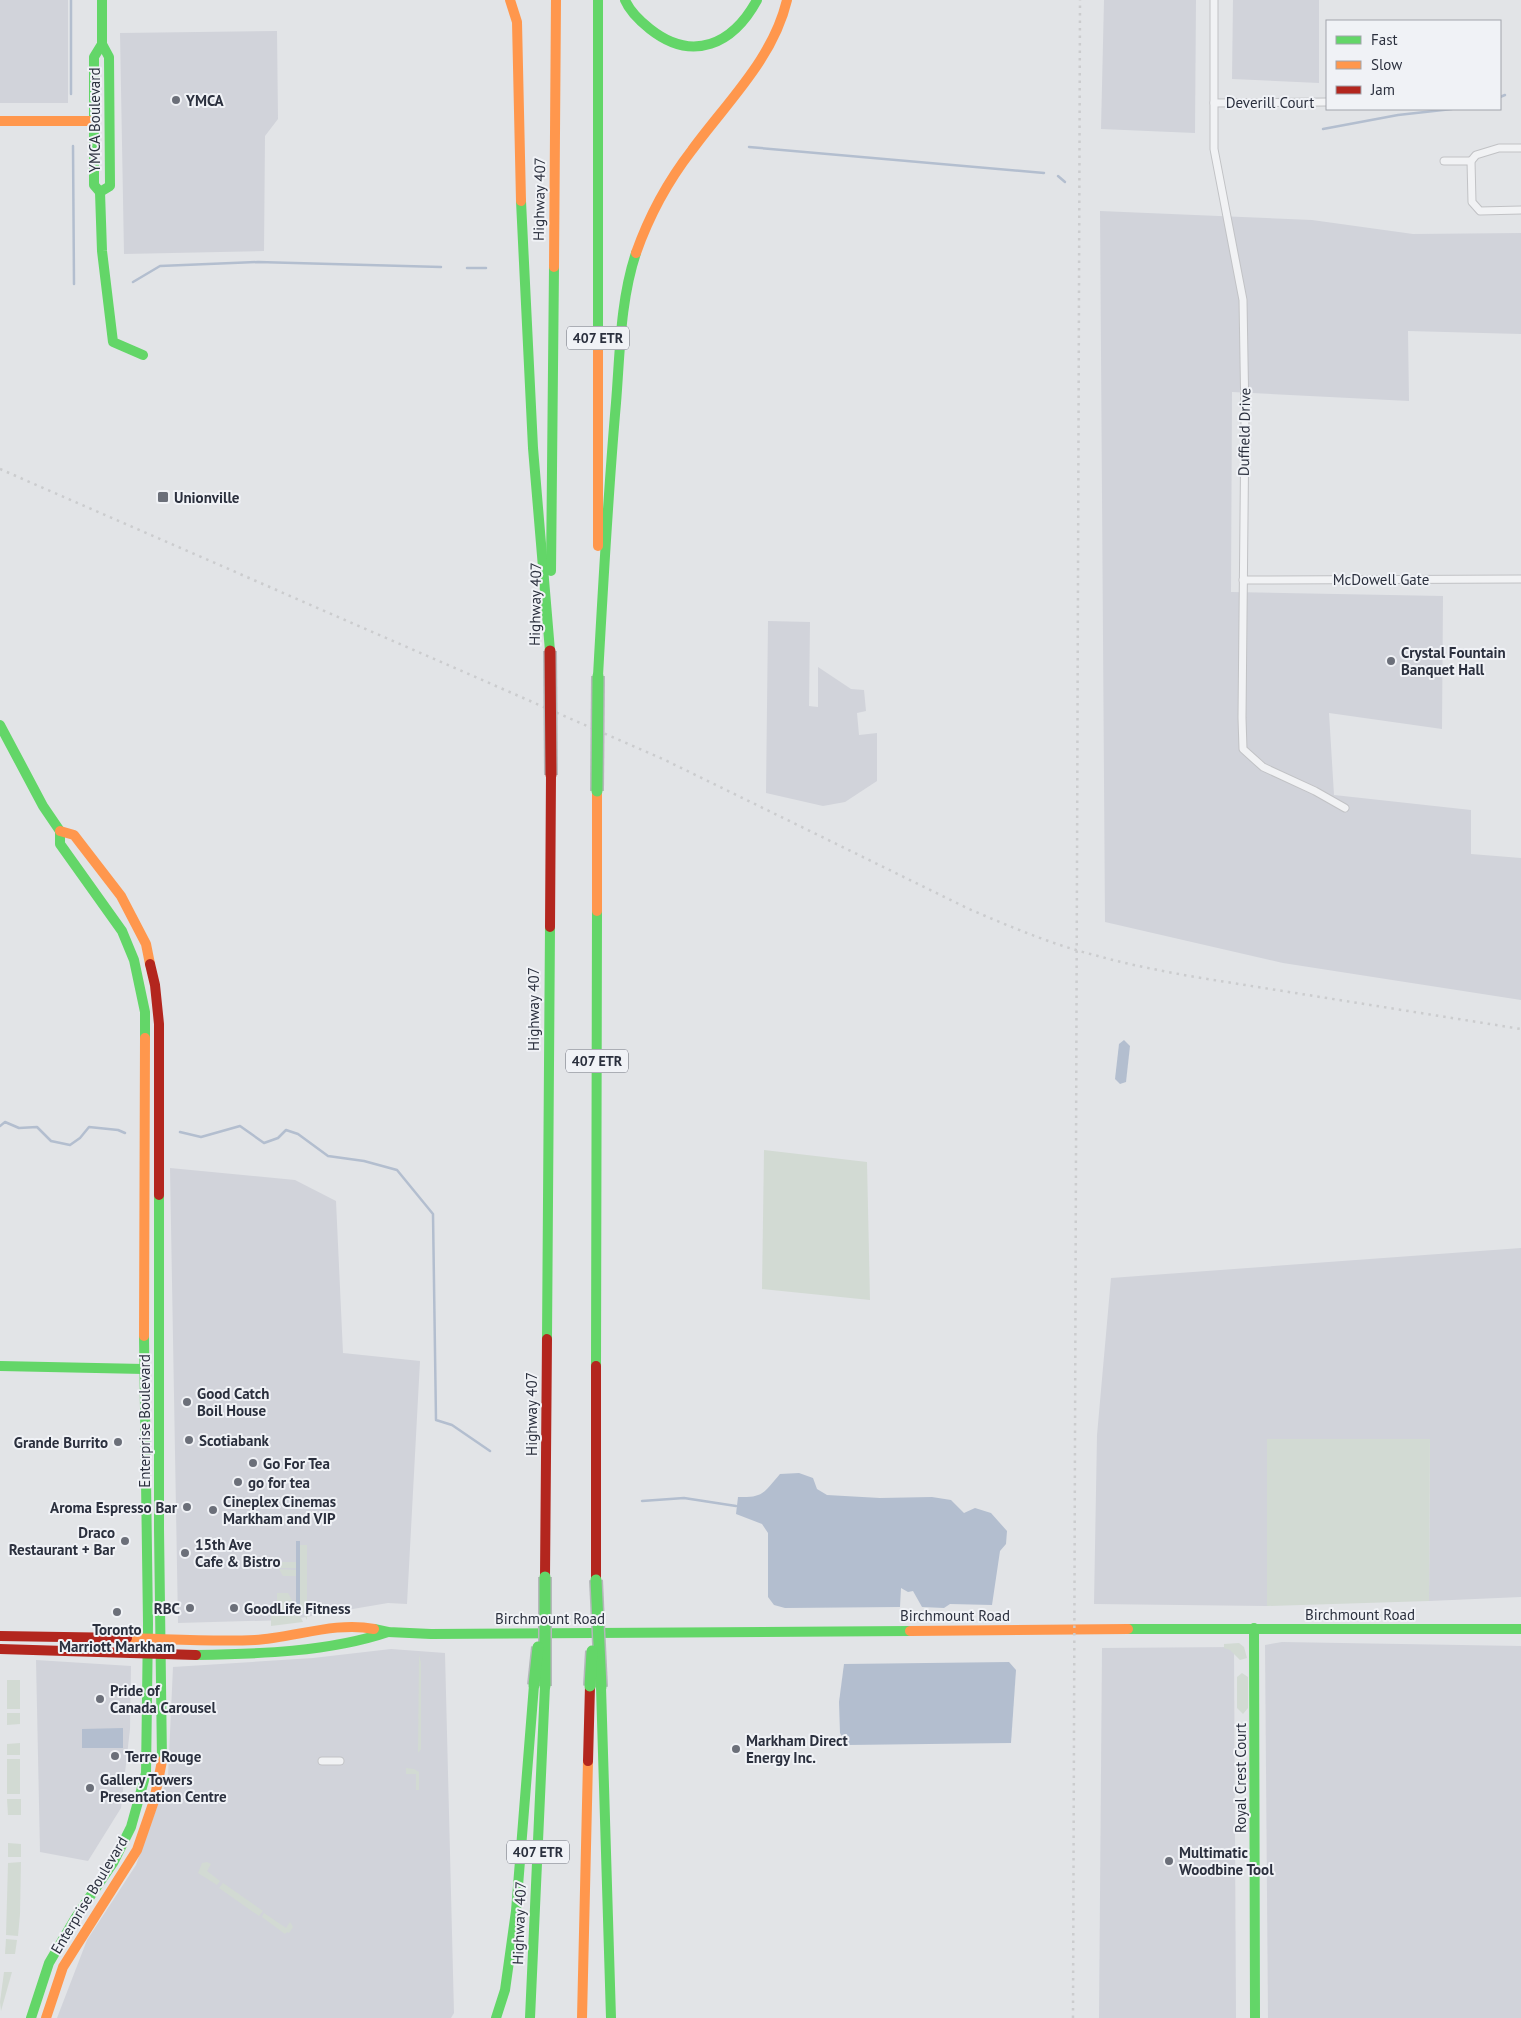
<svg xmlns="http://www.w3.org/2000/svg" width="1521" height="2018" font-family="'PT Sans',sans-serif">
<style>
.built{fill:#d1d3da}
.green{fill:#d2dad3}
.water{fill:#b3becf}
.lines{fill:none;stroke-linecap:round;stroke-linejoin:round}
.stream{stroke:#b3becf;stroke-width:2.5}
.street-casing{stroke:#c1c2c5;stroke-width:9}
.street{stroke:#f1f2f4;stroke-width:7}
.fast{stroke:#63d668;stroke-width:10}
.slow{stroke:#ff974d;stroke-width:10}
.jam{stroke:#b3261e;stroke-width:10}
.rail{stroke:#cbccce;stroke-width:2.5;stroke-dasharray:2.5 5;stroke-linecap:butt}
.fast-bridge-casing{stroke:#b4b7ba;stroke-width:14;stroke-linecap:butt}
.jam-bridge-casing{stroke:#b4b7ba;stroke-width:14;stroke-linecap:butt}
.fast-bridge{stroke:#63d668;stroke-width:11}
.jam-bridge{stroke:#b3261e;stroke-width:11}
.poi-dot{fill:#6b6f79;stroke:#f0f2f6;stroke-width:2}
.labels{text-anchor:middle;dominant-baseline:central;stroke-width:4;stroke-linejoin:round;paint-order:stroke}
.shield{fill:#f0f2f6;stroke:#666a75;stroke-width:1}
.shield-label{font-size:14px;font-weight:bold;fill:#2b303e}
.poi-label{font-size:15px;font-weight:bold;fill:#2b303e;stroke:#f0f2f6;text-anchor:start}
.street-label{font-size:15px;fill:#2b303e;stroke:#f0f2f6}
</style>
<rect width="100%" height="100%" fill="#e2e4e7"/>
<!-- built -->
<g class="built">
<rect x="0" y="0" width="68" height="103"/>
<polygon points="1104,0 1196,0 1195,133 1101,129"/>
<polygon points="1233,0 1319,0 1319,83 1232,79"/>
<polygon points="277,31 278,119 265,136 264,251 124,254 120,33"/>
<polygon points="1100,211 1312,220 1413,234 1521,233 1521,334 1408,331 1409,401 1232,392 1231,592 1443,596 1442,729 1329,713 1334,795 1471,810 1471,854 1521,858 1521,1000 1283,963 1105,922"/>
<polygon points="768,621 810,622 809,706 818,707 818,667 851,689 864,690 866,711 857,713 859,735 877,733 877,781 845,802 823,806 766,793"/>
<polygon points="170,1168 295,1180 336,1201 343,1353 420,1361 407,1604 388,1603 288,1620 178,1623"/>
<polygon points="1521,1248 1521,1597 1429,1601 1430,1439 1268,1439 1267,1606 1094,1604 1097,1435 1111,1278"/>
<polygon points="1282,1642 1521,1646 1521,2018 1268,2018 1265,1645"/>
<polygon points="1234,1647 1236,2018 1099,2018 1102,1648"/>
<polygon points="391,1649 445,1653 454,2013 451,2018 57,2018 87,1940 136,1865 168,1777 173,1667 313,1658"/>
<polygon points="36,1660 131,1666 130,1729 121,1808 88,1861 40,1852"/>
</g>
<!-- green -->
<g class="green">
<polygon points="764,1150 867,1162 870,1300 762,1289"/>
<polygon points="1267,1439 1430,1439 1429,1601 1267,1606"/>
<polygon points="300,1545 307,1545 307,1620 300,1607"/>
<polygon points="275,1562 296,1562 296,1568 279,1568"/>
<polygon points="279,1569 296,1570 296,1576 283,1576"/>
<polygon points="277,1593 288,1593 296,1607 296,1611 298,1612 303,1622 271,1626 271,1611 277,1610"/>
<polygon points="1239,1643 1244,1647 1247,1658 1240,1660 1230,1650 1224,1648 1224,1644"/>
<polygon points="419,1655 421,1663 421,1749 418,1753"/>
<polygon points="1242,1673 1248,1677 1248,1708 1243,1714 1237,1708 1237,1677"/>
<rect x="7" y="1680" width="13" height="29"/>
<polygon points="7,1713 20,1713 20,1724 7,1725"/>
<polygon points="20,1743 20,1755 7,1755 7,1744"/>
<polygon points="20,1759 20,1794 7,1794 7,1759"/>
<polygon points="406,1768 414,1769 419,1772 419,1790 416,1790 416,1774 406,1774"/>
<polygon points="7,1799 21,1799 21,1815 8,1815"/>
<polygon points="8,1843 21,1844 21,1857 8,1857"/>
<polygon points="21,1862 20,1914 18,1936 6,1935 8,1863"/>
<polygon points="207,1862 211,1864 207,1871 220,1881 217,1885 198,1873 202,1863"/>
<polygon points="223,1883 263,1911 259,1916 219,1888"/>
<polygon points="264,1913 286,1928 290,1922 293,1927 289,1933 287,1932 285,1934 262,1917"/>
<polygon points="6,1939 17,1940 15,1954 5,1954"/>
<polygon points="4,1972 12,1972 1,2011 0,2002"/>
</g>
<!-- water -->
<g class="water">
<polygon points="1124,1040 1130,1046 1126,1082 1120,1084 1115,1079 1119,1044"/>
<path d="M799 1473 813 1478 817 1489 827 1495 880 1498 932 1497 951 1500 964 1513 975 1508 991 1513 1007 1531 1006 1544 1000 1551 992 1605 950 1604 944 1608 922 1607 913 1591 908 1592 901 1588 900 1607 785 1608 774 1605 768 1597V1533L762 1524 736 1514 738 1497C764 1498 764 1492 780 1474Z"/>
<polygon points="296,1541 300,1541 300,1612 296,1611"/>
<polygon points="1009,1662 1016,1670 1011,1743 847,1745 840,1733 839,1702 844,1664"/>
<polygon points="123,1728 123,1748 82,1748 82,1729"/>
</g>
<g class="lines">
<!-- stream -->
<g class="stream">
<polyline points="71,0 71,94"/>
<polyline points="1500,97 1505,95"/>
<polyline points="1323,129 1398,115 1452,109"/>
<polyline points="73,146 74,284"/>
<polyline points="749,147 1044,173"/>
<polyline points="1058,176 1065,182"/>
<polyline points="467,268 486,268"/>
<polyline points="133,282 160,266 258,262 441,267"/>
<polyline points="0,1126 5,1122 19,1128 37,1127 51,1141 70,1145 80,1138 89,1127 118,1130 125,1133"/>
<polyline points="180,1132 201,1137 240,1126 264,1143 278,1138 286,1130 298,1134 328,1156 364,1161 397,1170 433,1214 436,1420 452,1425 490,1451"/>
<polyline points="642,1501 684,1498 736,1506"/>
</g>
<!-- street casing -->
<g class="street-casing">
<g id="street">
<polyline points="1214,0 1214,149 1243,300 1245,418 1242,718 1243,749 1263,767 1315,791 1345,808"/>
<polyline points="1214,103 1327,102"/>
<polyline points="1521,148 1499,148 1476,155 1471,161 1472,202 1480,211 1521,210"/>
<polyline points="1444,161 1471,161"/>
<polyline points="1243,580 1521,579"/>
<polyline points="322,1761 340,1761"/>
</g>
</g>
<!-- street -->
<use href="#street" class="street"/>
<!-- fast -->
<g class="fast">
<polyline points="598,0 598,351"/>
<path d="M625 0C630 12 640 21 650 29 693 63 733 44 757 0"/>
<polyline points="102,44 94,57 94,185 100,192 102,251 113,342 143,355"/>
<polyline points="100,192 110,186 109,57 102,44 102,0"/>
<polyline points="521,201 533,448 550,651"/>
<polyline points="551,571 554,267"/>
<path d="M598 676C603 585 608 494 616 403 620 354 620 301 636 253"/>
<polyline points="0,725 43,806 60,831 60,844 122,931 134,960 145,1012 145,1038"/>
<polyline points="159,1195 159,1529 162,1761"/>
<polyline points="547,1339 550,927"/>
<polyline points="0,1366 144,1369"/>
<polyline points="596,1366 597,911"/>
<polyline points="1254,1628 1255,2018"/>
<polyline points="374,1629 388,1632 431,1634 910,1631"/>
<polyline points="1128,1629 1521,1629"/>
<path d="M196 1655C257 1654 329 1652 388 1632"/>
<polyline points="601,1687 611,2018"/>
<polyline points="31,2018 49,1963 76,1917 113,1863 131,1827 146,1773 148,1624 144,1336"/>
<polyline points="496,2018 505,1990 516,1911 534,1685"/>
<polyline points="530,2018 545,1686"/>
</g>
<!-- slow -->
<g class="slow">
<polyline points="510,0 517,22 521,201"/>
<polyline points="0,121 94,121"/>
<path d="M636 253C649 216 668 181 692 150 727 102 773 59 787 0"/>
<polyline points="554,267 556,0"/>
<polyline points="598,351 598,546"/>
<polyline points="60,831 74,835 121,896 146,944 150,964"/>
<polyline points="597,911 597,791"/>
<polyline points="144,1336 145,1038"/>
<polyline points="910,1631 1128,1629"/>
<path d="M127 1638C170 1639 213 1642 255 1640 293 1638 336 1621 374 1629"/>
<polyline points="46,2018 63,1967 137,1850 154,1801 162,1761"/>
<polyline points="582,2018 588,1761"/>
</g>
<!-- jam -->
<g class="jam">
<polyline points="550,927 551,775"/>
<polyline points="150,964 155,985 159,1024 159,1195"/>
<polyline points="545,1577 547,1339"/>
<polyline points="596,1580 596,1366"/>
<polyline points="0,1636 127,1638"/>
<polyline points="0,1649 196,1655"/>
<polyline points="588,1761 590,1686"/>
</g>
<!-- rail -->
<g class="rail">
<path d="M0 469 665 760 969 909C1011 927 1053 945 1098 956 1130 965 1162 971 1195 977L1521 1029"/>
<polyline points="1073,2018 1080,0"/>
</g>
<!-- fast-bridge casing -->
<g class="fast-bridge-casing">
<g id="fast-bridge">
<polyline points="597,791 598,676"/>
<polyline points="545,1577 545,1686"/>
<polyline points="596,1580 601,1687"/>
<polyline points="534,1685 538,1647"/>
<polyline points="590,1686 592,1651"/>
</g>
</g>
<!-- jam-bridge casing -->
<g class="jam-bridge-casing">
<polyline id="jam-bridge" points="550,651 551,775"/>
</g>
<!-- fast-bridge -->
<use href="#fast-bridge" class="fast-bridge"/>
<!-- jam-bridge -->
<use href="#jam-bridge" class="jam-bridge"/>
</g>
<!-- markers -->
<g class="poi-dot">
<circle cx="176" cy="100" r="5"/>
<rect x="157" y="491" width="12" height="12" rx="2.5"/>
<circle cx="1391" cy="661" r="5"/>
<circle cx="187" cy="1402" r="5"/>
<circle cx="189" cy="1440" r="5"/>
<circle cx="118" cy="1442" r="5"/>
<circle cx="253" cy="1463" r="5"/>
<circle cx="238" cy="1482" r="5"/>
<circle cx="187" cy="1507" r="5"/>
<circle cx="213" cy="1510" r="5"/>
<circle cx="125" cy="1541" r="5"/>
<circle cx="185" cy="1553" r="5"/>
<circle cx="190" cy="1608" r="5"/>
<circle cx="234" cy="1608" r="5"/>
<circle cx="117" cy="1612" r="5"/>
<circle cx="100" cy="1699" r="5"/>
<circle cx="736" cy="1749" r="5"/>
<circle cx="115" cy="1756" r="5"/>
<circle cx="90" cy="1788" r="5"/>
<circle cx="1169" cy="1861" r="5"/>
</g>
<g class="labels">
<!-- shield labels -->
<g class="shield">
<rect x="567" y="326.5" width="62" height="23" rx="4"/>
<rect x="566" y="1049.5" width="62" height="23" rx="4"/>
<rect x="507" y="1840.5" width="62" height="23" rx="4"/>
</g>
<g class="shield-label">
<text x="598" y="338">407 ETR</text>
<text x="597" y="1061">407 ETR</text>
<text x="538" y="1852">407 ETR</text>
</g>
<!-- poi labels -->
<g class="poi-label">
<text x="186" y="100">YMCA</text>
<text x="174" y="497">Unionville</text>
<text x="1401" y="652">Crystal Fountain<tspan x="1401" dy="17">Banquet Hall</tspan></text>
<text x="197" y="1393">Good Catch<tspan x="197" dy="17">Boil House</tspan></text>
<text x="199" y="1440">Scotiabank</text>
<text x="108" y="1442" text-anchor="end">Grande Burrito</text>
<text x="263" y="1463">Go For Tea</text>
<text x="248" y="1482">go for tea</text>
<text x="223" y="1501">Cineplex Cinemas<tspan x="223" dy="17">Markham and VIP</tspan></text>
<text x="177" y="1507" text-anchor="end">Aroma Espresso Bar</text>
<text x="115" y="1532" text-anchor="end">Draco<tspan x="115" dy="17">Restaurant + Bar</tspan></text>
<text x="195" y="1544">15th Ave<tspan x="195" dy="17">Cafe &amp; Bistro</tspan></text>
<text x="180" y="1608" text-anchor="end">RBC</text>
<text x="244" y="1608">GoodLife Fitness</text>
<text x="117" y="1629" text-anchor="middle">Toronto<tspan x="117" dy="17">Marriott Markham</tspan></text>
<text x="110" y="1690">Pride of<tspan x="110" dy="17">Canada Carousel</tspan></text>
<text x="746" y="1740">Markham Direct<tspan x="746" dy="17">Energy Inc.</tspan></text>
<text x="125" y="1756">Terre Rouge</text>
<text x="100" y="1779">Gallery Towers<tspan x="100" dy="17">Presentation Centre</tspan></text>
<text x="1179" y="1852">Multimatic<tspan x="1179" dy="17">Woodbine Tool</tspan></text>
</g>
<!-- street labels -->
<g class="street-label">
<text x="1270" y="102">Deverill Court</text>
<text transform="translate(94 120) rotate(-90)">YMCA Boulevard</text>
<text transform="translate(539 199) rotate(-89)">Highway 407</text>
<text transform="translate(1244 432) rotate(-89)">Duffield Drive</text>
<text x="1381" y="579">McDowell Gate</text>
<text transform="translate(535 604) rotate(-89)">Highway 407</text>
<text transform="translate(533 1009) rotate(-90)">Highway 407</text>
<text transform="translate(531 1414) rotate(-90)">Highway 407</text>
<text transform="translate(144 1421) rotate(-90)">Enterprise Boulevard</text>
<text x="1360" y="1614">Birchmount Road</text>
<text x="955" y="1615">Birchmount Road</text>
<text x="550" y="1618">Birchmount Road</text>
<text transform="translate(1240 1778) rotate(-90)">Royal Crest Court</text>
<text transform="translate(89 1895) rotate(-59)">Enterprise Boulevard</text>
<text transform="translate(519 1923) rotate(-88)">Highway 407</text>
</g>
</g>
<!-- legend -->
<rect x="1326" y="20" width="175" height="90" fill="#f0f2f6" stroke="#a1a4ac"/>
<rect x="1336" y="36" width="25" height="8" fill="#63d668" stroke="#a1a4ac"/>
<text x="1371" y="45" font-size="15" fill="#2b303e">Fast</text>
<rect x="1336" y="61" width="25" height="8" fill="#ff974d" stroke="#a1a4ac"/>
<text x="1371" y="70" font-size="15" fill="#2b303e">Slow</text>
<rect x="1336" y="86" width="25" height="8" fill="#b3261e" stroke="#a1a4ac"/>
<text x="1371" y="95" font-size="15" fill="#2b303e">Jam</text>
</svg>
